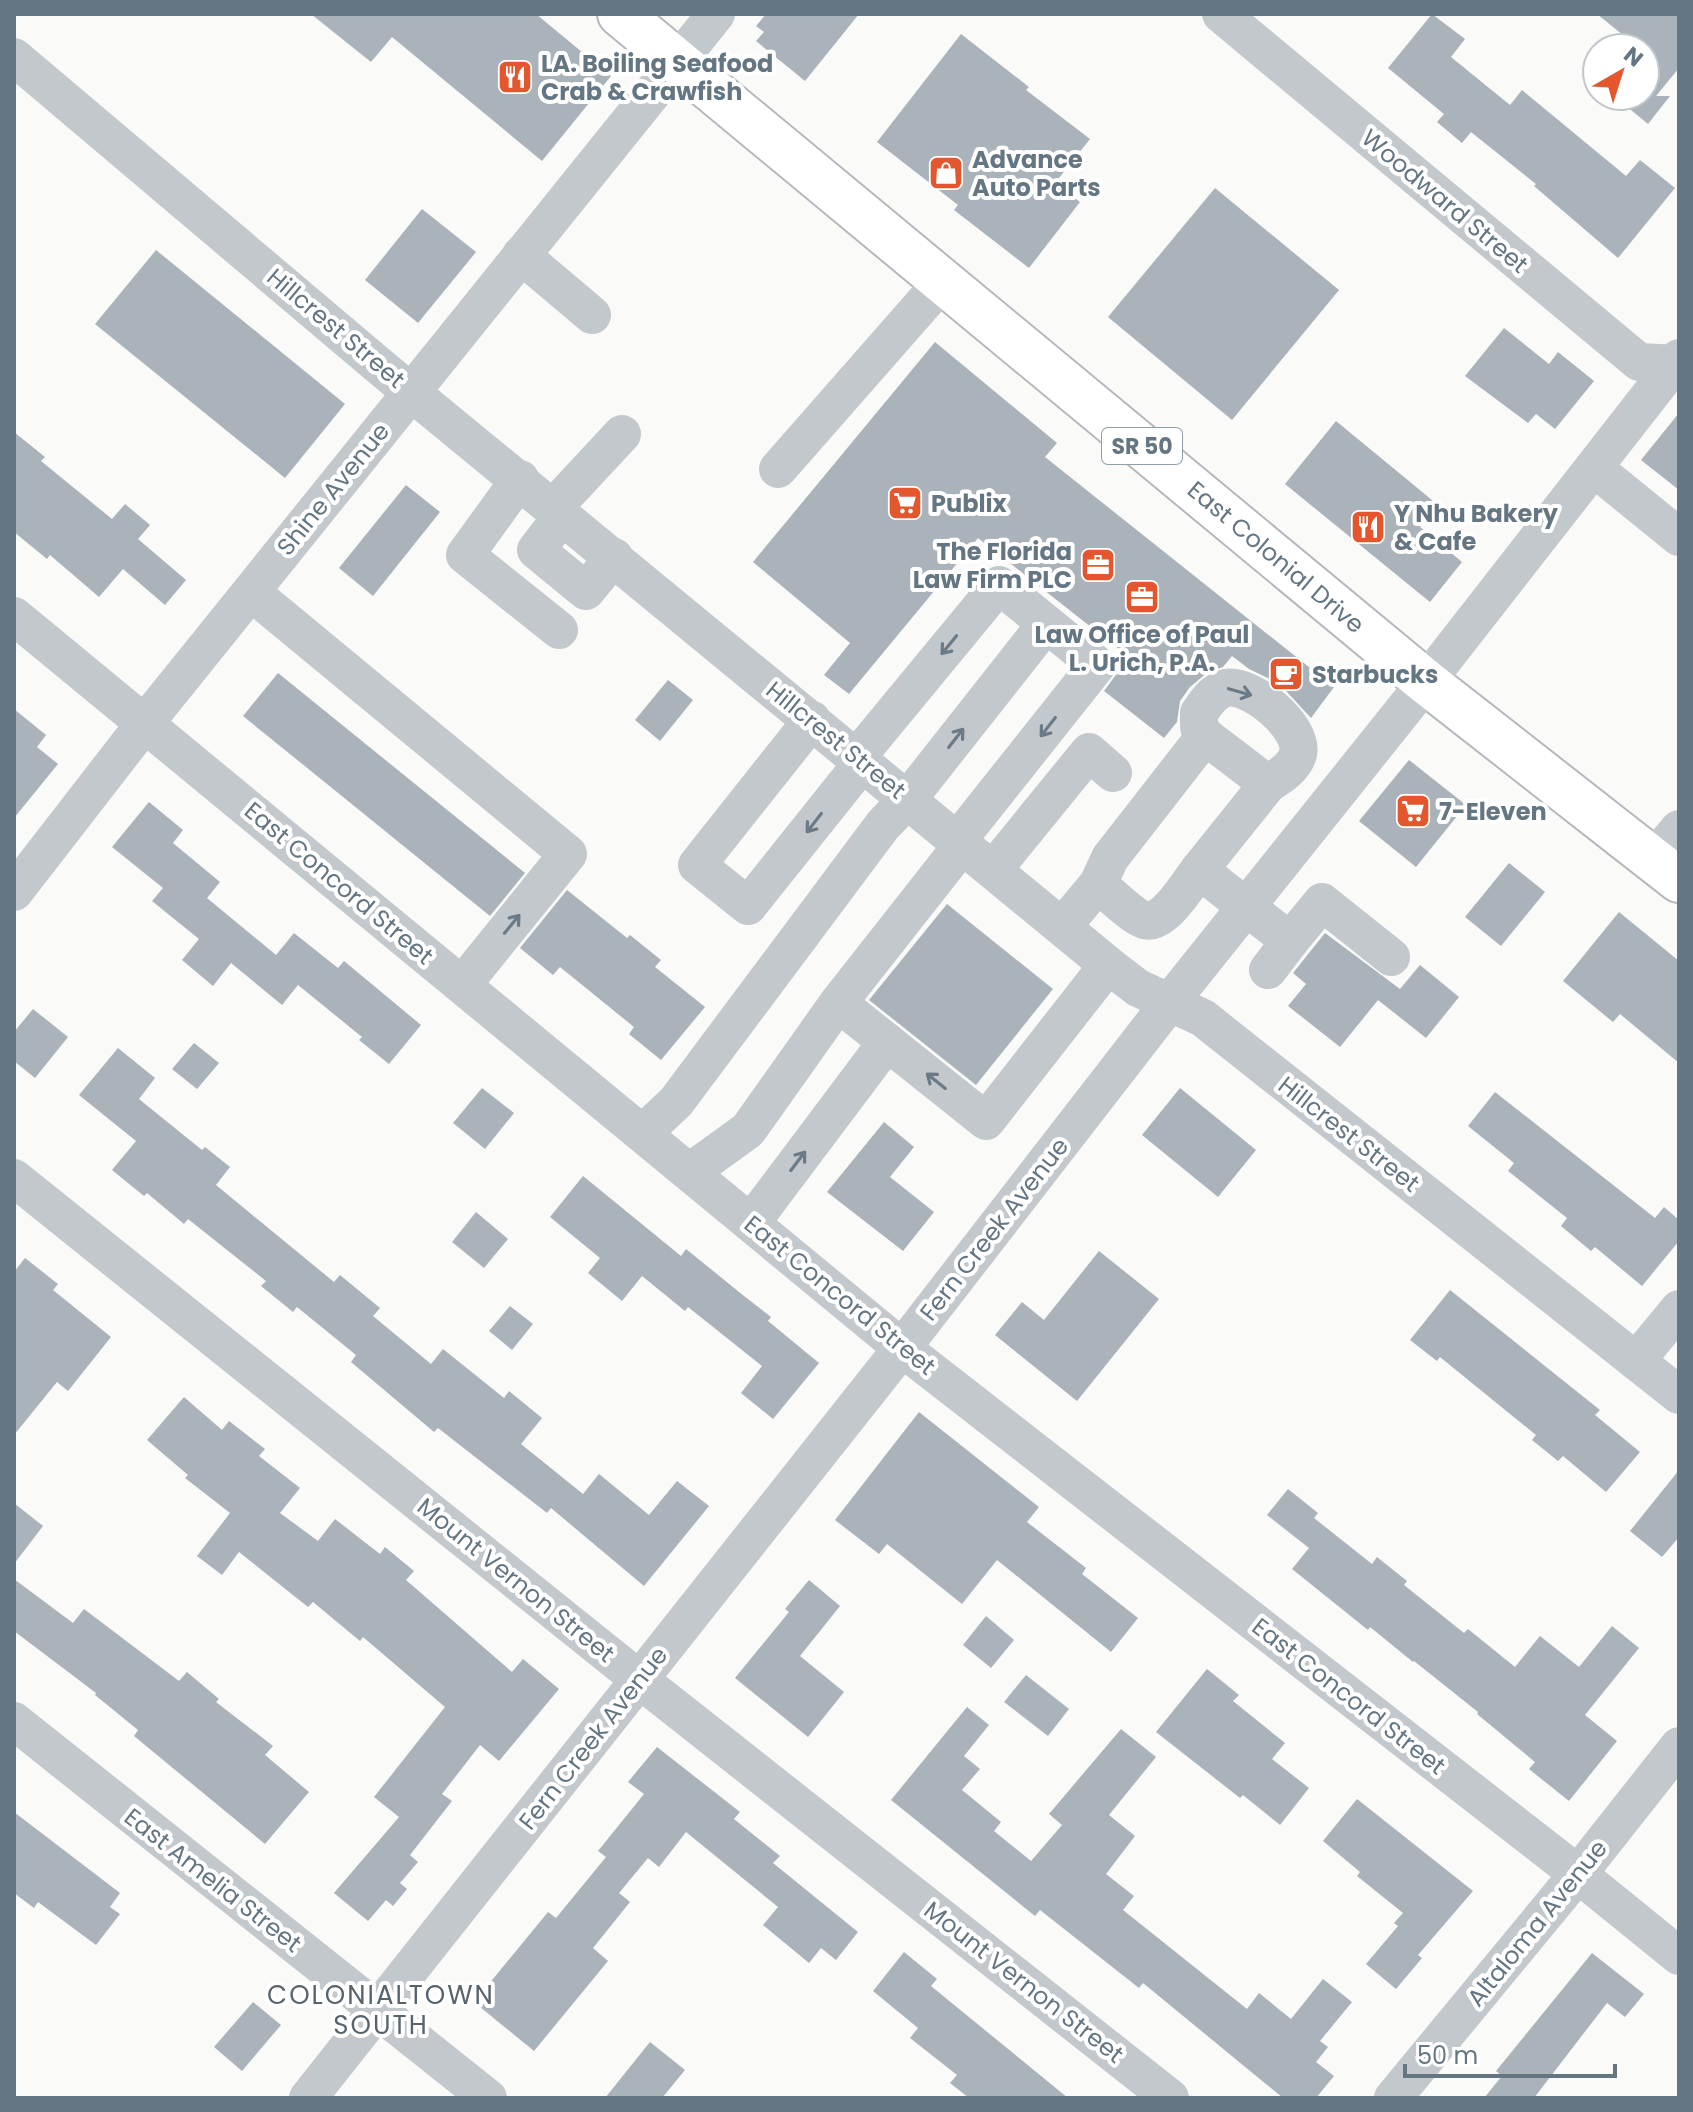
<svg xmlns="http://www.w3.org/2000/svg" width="1693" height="2112" font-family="Poppins,sans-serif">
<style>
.building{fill:#aab3b9}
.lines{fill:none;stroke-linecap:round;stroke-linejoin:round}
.highway-casing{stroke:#b4b9bd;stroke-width:48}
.minor{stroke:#c3c8cc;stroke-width:38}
.highway{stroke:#fff;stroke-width:44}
.oneway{stroke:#6a7a87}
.labels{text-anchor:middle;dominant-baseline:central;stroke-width:8;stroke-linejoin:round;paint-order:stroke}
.shield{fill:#fff;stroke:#939fa8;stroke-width:2}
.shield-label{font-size:22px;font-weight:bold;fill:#657683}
.poi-label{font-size:24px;font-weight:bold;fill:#657683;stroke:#fff;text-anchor:start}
.street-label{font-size:24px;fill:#657683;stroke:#fff}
.neighbourhood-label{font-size:26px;letter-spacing:2px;fill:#57646e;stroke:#fff}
</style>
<rect width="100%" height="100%" fill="#fafaf8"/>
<!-- building -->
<g class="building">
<polygon points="311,14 536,14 611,76 542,161 392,37 371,62"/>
<polygon points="766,14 859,14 805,81 756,41 764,32 756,26"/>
<polygon points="1432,14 1465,39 1451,57 1510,105 1522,90 1626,176 1640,160 1675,188 1618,258 1534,186 1536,184 1471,132 1462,143 1437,122 1444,114 1388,68"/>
<polygon points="1597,14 1679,14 1679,68 1656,96 1670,96 1648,124 1614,96 1645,96 1645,48 1639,48"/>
<polygon points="961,34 1029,87 1026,90 1090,139 1055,183 1080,202 1029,268 954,210 958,205 877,142"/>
<polygon points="1215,188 1339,290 1232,420 1108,317"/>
<polygon points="422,209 476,252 418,323 365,280"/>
<polygon points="156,250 345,404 285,478 95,324"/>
<polygon points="1504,328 1549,364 1558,352 1594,381 1555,429 1536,414 1528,423 1465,376"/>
<polygon points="935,342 1057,443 1045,457 1334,687 1311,718 1287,692 1272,680 1249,669 1232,656 1223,667 1207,673 1190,687 1180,701 1177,722 1164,738 1104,691 1129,657 978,538 849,694 824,675 850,643 753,562"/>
<polygon points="1679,413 1679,490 1641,460"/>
<polygon points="1336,421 1438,505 1420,527 1462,562 1430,602 1285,484"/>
<polygon points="14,432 45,457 41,461 112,519 125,504 150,525 138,539 186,580 165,605 123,569 99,597 50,555 47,559 14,532"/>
<polygon points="406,485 440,512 373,596 339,568"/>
<polygon points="278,673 525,873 490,916 243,716"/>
<polygon points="668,680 693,700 660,741 635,720"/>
<polygon points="14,709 46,735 37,747 58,764 14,818"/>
<polygon points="1409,760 1466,805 1416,867 1359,821"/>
<polygon points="149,802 183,830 173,843 220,882 207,898 276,955 294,933 338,968 344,961 421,1025 389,1064 359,1040 362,1037 298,985 282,1005 231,963 213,986 182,960 199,939 152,901 163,888 112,847"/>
<polygon points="1509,863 1545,892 1501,946 1465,917"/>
<polygon points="567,890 627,938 630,935 661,960 655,967 705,1007 661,1060 629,1034 634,1027 560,967 553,975 520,948"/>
<polygon points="947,904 1053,989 976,1085 869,1000"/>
<polygon points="1619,912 1679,961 1679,1063 1620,1014 1613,1022 1563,981"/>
<polygon points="1325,933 1400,989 1420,965 1459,997 1426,1038 1378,1000 1340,1047 1288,1006 1306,984 1293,973"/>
<polygon points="33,1009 68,1037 35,1078 14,1061 14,1032"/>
<polygon points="194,1043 219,1063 197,1089 172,1069"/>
<polygon points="118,1048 155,1078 139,1099 202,1150 205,1147 230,1167 216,1185 334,1282 340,1275 380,1308 373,1316 431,1364 443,1349 504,1398 509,1391 542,1418 521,1444 583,1494 599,1474 649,1515 677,1481 709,1506 644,1586 551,1508 547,1513 438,1428 434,1432 351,1362 356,1355 297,1307 293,1312 261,1286 266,1281 188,1219 184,1224 147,1193 144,1196 112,1170 136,1141 79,1095"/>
<polygon points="482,1088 514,1113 485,1149 453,1123"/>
<polygon points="1180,1088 1256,1150 1218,1197 1142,1135"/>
<polygon points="1495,1092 1655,1218 1664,1207 1679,1220 1679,1241 1642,1286 1595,1247 1591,1251 1561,1226 1567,1218 1508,1171 1514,1163 1468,1126"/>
<polygon points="884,1122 914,1147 890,1177 934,1212 903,1251 827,1192"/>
<polygon points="583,1176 681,1256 686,1249 744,1296 771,1317 768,1321 819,1363 773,1419 741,1393 762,1366 688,1307 685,1311 642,1276 622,1301 588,1273 600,1258 550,1217"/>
<polygon points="476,1212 508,1239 484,1268 452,1242"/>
<polygon points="1099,1251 1159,1299 1077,1401 995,1335 1022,1302 1044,1320"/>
<polygon points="25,1258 58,1284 53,1290 111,1337 68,1391 57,1382 14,1435 14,1272"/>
<polygon points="1450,1290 1600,1410 1595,1415 1640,1452 1606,1492 1563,1456 1558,1461 1532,1440 1536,1435 1440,1357 1437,1361 1410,1340"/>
<polygon points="510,1306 533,1324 512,1350 489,1331"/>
<polygon points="184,1397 222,1430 229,1421 265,1449 259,1456 300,1488 280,1513 318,1541 335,1519 380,1554 385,1547 414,1571 406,1580 512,1672 523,1659 559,1689 499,1761 480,1745 442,1794 452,1801 410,1855 418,1862 400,1883 407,1889 393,1906 386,1900 368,1921 334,1893 399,1817 374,1797 445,1707 363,1637 360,1641 313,1602 308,1607 239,1552 222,1575 197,1556 230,1513 185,1478 188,1475 147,1440"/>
<polygon points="919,1412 1039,1507 1027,1522 1086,1568 1082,1574 1138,1618 1111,1652 997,1560 962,1604 887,1544 879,1554 835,1520"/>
<polygon points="1679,1470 1679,1537 1662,1557 1630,1531"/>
<polygon points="1288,1489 1318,1513 1314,1518 1372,1564 1377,1557 1407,1581 1404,1585 1464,1633 1468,1629 1515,1667 1540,1636 1579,1667 1612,1626 1639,1648 1585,1715 1617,1741 1569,1801 1529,1769 1535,1762 1477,1714 1478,1712 1414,1661 1413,1662 1370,1627 1368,1630 1292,1569 1309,1548 1267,1515"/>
<polygon points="14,1503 43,1526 14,1564"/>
<polygon points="14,1579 73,1623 84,1609 179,1681 187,1672 219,1699 216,1702 273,1746 265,1755 309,1792 265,1844 134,1736 138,1730 95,1695 96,1693 14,1631"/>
<polygon points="809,1580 840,1606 800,1656 844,1692 808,1737 735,1678 789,1612 785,1609"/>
<polygon points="986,1616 1014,1640 991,1668 963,1645"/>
<polygon points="1207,1669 1239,1695 1233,1701 1285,1743 1272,1759 1309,1788 1280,1825 1243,1795 1240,1798 1156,1732"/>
<polygon points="1026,1675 1069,1709 1048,1736 1004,1702"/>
<polygon points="967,1707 989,1725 964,1756 980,1769 962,1790 1001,1822 994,1831 1031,1861 1062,1825 1049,1814 1121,1729 1156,1757 1109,1815 1135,1836 1106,1874 1134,1896 1123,1910 1247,2009 1259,1993 1291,2019 1323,1979 1352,2002 1320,2041 1328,2047 1316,2062 1334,2076 1316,2098 1283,2098 1143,1983 1139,1988 1040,1910 1035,1916 891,1800"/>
<polygon points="657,1747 740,1812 734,1819 780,1856 773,1863 858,1932 836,1960 821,1948 809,1963 763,1925 778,1907 686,1832 659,1867 648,1858 619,1893 630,1902 593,1948 608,1961 534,2051 474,2002 548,1912 556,1918 606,1857 598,1851 644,1794 628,1782"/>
<polygon points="1357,1799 1473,1891 1418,1955 1422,1958 1396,1989 1366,1964 1398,1926 1394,1923 1403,1913 1357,1876 1360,1872 1323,1841"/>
<polygon points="14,1812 120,1893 110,1907 120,1914 96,1945 38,1902 34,1908 14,1893"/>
<polygon points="904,1952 937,1979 931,1986 1068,2098 969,2098 950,2083 957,2075 910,2038 918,2028 873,1991"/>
<polygon points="1592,1953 1644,1994 1625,2017 1607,2003 1534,2098 1484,2098 1502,2076 1496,2071"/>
<polygon points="253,2002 281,2025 242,2071 214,2047"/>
<polygon points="650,2042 685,2070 662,2098 605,2098"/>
</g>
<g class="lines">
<!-- highway casing -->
<g class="highway-casing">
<polyline id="highway" points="620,14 1426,682 1679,880"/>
</g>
<!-- minor -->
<g class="minor">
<polyline points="1221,14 1639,362 1679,364"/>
<polyline points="14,57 384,370 1108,965 1138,988 1203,1018 1679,1395"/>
<polyline points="521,255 592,315"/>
<polyline points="1594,468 1679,537"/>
<polyline points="778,469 943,281"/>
<polyline points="520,479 465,555 559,630"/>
<polyline points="554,507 622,434"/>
<polyline points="563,515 536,550 586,591 614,557"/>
<polyline points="251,592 568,854 463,984"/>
<polyline points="14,616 902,1348 1578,1874 1679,1956"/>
<polyline points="812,720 697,865 748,906 863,762"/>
<path d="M1205 736 1199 727V713C1206 703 1213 691 1226 688 1251 683 1304 727 1298 754 1294 768 1279 777 1268 784"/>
<polyline points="857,757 999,585 1097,665 958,840"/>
<polyline points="1653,860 1679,829"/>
<polyline points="993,870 1089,752 1113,773"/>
<polyline points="1098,884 1110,858 1205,736 1268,784 1199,870"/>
<polyline points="14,892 145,723 716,14"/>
<path d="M1062 927 1098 884C1109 893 1132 916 1144 920 1164 926 1188 884 1199 870L1290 941 1322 902 1391 957"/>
<polyline points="1268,970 1290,941"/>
<polyline points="838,1003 986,1121 1108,965"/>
<polyline points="643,1133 676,1102 883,825 908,799 1046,624"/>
<polyline points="690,1172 748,1130 838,1003 963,844"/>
<polyline points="14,1178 640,1680 1170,2098"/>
<polyline points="751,1223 887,1042"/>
<polyline points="1636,1361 1679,1309"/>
<polyline points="14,1721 488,2098"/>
<polyline points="308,2098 902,1348 1170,1002 1426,682 1679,358"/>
<polyline points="1393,2098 1578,1874 1679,1746"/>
</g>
<!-- highway -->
<use href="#highway" class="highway"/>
</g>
<!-- one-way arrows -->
<defs><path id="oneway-shaft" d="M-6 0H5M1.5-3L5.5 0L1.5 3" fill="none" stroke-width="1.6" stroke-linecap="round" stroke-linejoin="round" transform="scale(2)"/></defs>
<g class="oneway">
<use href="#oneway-shaft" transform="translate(949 645) rotate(129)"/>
<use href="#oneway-shaft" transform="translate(1240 692) rotate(16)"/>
<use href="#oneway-shaft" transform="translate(1048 727) rotate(128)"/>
<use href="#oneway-shaft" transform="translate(956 738) rotate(-52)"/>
<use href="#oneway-shaft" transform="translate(814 823) rotate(128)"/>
<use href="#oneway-shaft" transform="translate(512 924) rotate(-51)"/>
<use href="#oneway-shaft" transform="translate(936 1081) rotate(-141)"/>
<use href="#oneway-shaft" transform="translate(798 1161) rotate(-53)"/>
</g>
<!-- icons -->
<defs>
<g id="restaurant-square" transform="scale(1.8)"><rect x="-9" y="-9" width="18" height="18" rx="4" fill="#e4572e" stroke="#fff"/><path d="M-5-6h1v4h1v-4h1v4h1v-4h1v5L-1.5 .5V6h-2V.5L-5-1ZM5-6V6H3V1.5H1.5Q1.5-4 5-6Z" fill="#fff"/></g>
<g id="shop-square" transform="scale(1.8)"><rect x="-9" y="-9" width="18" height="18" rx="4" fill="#e4572e" stroke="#fff"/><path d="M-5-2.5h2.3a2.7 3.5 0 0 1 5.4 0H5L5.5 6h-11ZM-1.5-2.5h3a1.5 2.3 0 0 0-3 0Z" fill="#fff"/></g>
<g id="supermarket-square" transform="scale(1.8)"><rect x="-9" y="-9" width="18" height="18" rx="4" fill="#e4572e" stroke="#fff"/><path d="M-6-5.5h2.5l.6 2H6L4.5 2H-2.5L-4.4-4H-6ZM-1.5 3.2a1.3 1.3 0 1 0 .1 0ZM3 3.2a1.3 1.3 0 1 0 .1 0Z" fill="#fff"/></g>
<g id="office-square" transform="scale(1.8)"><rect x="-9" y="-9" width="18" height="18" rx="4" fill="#e4572e" stroke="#fff"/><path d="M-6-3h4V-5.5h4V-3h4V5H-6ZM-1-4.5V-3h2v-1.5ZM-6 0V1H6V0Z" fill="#fff"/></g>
<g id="cafe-square" transform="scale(1.8)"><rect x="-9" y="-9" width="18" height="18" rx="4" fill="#e4572e" stroke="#fff"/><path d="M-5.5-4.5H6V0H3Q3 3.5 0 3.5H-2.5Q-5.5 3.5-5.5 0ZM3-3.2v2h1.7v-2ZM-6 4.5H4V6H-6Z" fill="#fff"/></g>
</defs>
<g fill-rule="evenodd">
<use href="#restaurant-square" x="515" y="77"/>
<use href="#shop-square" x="946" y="173"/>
<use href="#supermarket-square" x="905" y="503"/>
<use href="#restaurant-square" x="1368" y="527"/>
<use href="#office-square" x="1098" y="565"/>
<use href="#office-square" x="1142" y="597"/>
<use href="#cafe-square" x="1286" y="674"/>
<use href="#supermarket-square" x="1413" y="811"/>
</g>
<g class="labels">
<!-- shield labels -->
<rect class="shield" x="1102" y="428" width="80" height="36" rx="6"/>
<g class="shield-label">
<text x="1142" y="446">SR 50</text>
</g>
<!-- poi labels -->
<g class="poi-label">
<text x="541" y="63">LA. Boiling Seafood<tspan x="541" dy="28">Crab &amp; Crawfish</tspan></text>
<text x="972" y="159">Advance<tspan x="972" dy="28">Auto Parts</tspan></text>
<text x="931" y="503">Publix</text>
<text x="1394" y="513">Y Nhu Bakery<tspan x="1394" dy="28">&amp; Cafe</tspan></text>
<text x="1072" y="551" text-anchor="end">The Florida<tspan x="1072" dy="28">Law Firm PLC</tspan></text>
<text x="1142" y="634" text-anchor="middle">Law Office of Paul<tspan x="1142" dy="28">L. Urich, P.A.</tspan></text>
<text x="1312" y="674">Starbucks</text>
<text x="1439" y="811">7-Eleven</text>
</g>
<!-- street labels -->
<g class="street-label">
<text transform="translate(1445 201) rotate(40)">Woodward Street</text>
<text transform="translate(336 328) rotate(40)">Hillcrest Street</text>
<text transform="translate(333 489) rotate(-51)">Shine Avenue</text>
<text transform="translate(1276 557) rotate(40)">East Colonial Drive</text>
<text transform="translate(836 740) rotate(39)">Hillcrest Street</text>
<text transform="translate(339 883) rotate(40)">East Concord Street</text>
<text transform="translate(1349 1134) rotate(38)">Hillcrest Street</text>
<text transform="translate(994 1229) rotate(-52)">Fern Creek Avenue</text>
<text transform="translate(840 1295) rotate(39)">East Concord Street</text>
<text transform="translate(516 1580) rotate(39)">Mount Vernon Street</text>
<text transform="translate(1349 1696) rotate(38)">East Concord Street</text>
<text transform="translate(593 1738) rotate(-52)">Fern Creek Avenue</text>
<text transform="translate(213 1880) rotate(38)">East Amelia Street</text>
<text transform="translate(1537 1923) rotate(-51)">Altaloma Avenue</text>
<text transform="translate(1024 1982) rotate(38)">Mount Vernon Street</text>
</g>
<!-- neighbourhood labels -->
<g class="neighbourhood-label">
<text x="381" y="1995">COLONIALTOWN<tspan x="381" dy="30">SOUTH</tspan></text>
</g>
</g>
<!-- border -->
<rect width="1693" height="2112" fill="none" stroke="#657683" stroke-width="32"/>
<!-- north arrow -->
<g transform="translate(1621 72) rotate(39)"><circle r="38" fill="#ffffff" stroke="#c1c8cd" stroke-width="2"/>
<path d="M0-6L14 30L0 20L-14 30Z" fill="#e4572e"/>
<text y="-12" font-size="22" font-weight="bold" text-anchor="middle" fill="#657683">N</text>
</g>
<!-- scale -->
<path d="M1405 2064v12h210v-12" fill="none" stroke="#657683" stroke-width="4"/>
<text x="1417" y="2064" font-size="24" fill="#657683" stroke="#ffffff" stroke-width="6" paint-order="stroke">50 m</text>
</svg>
